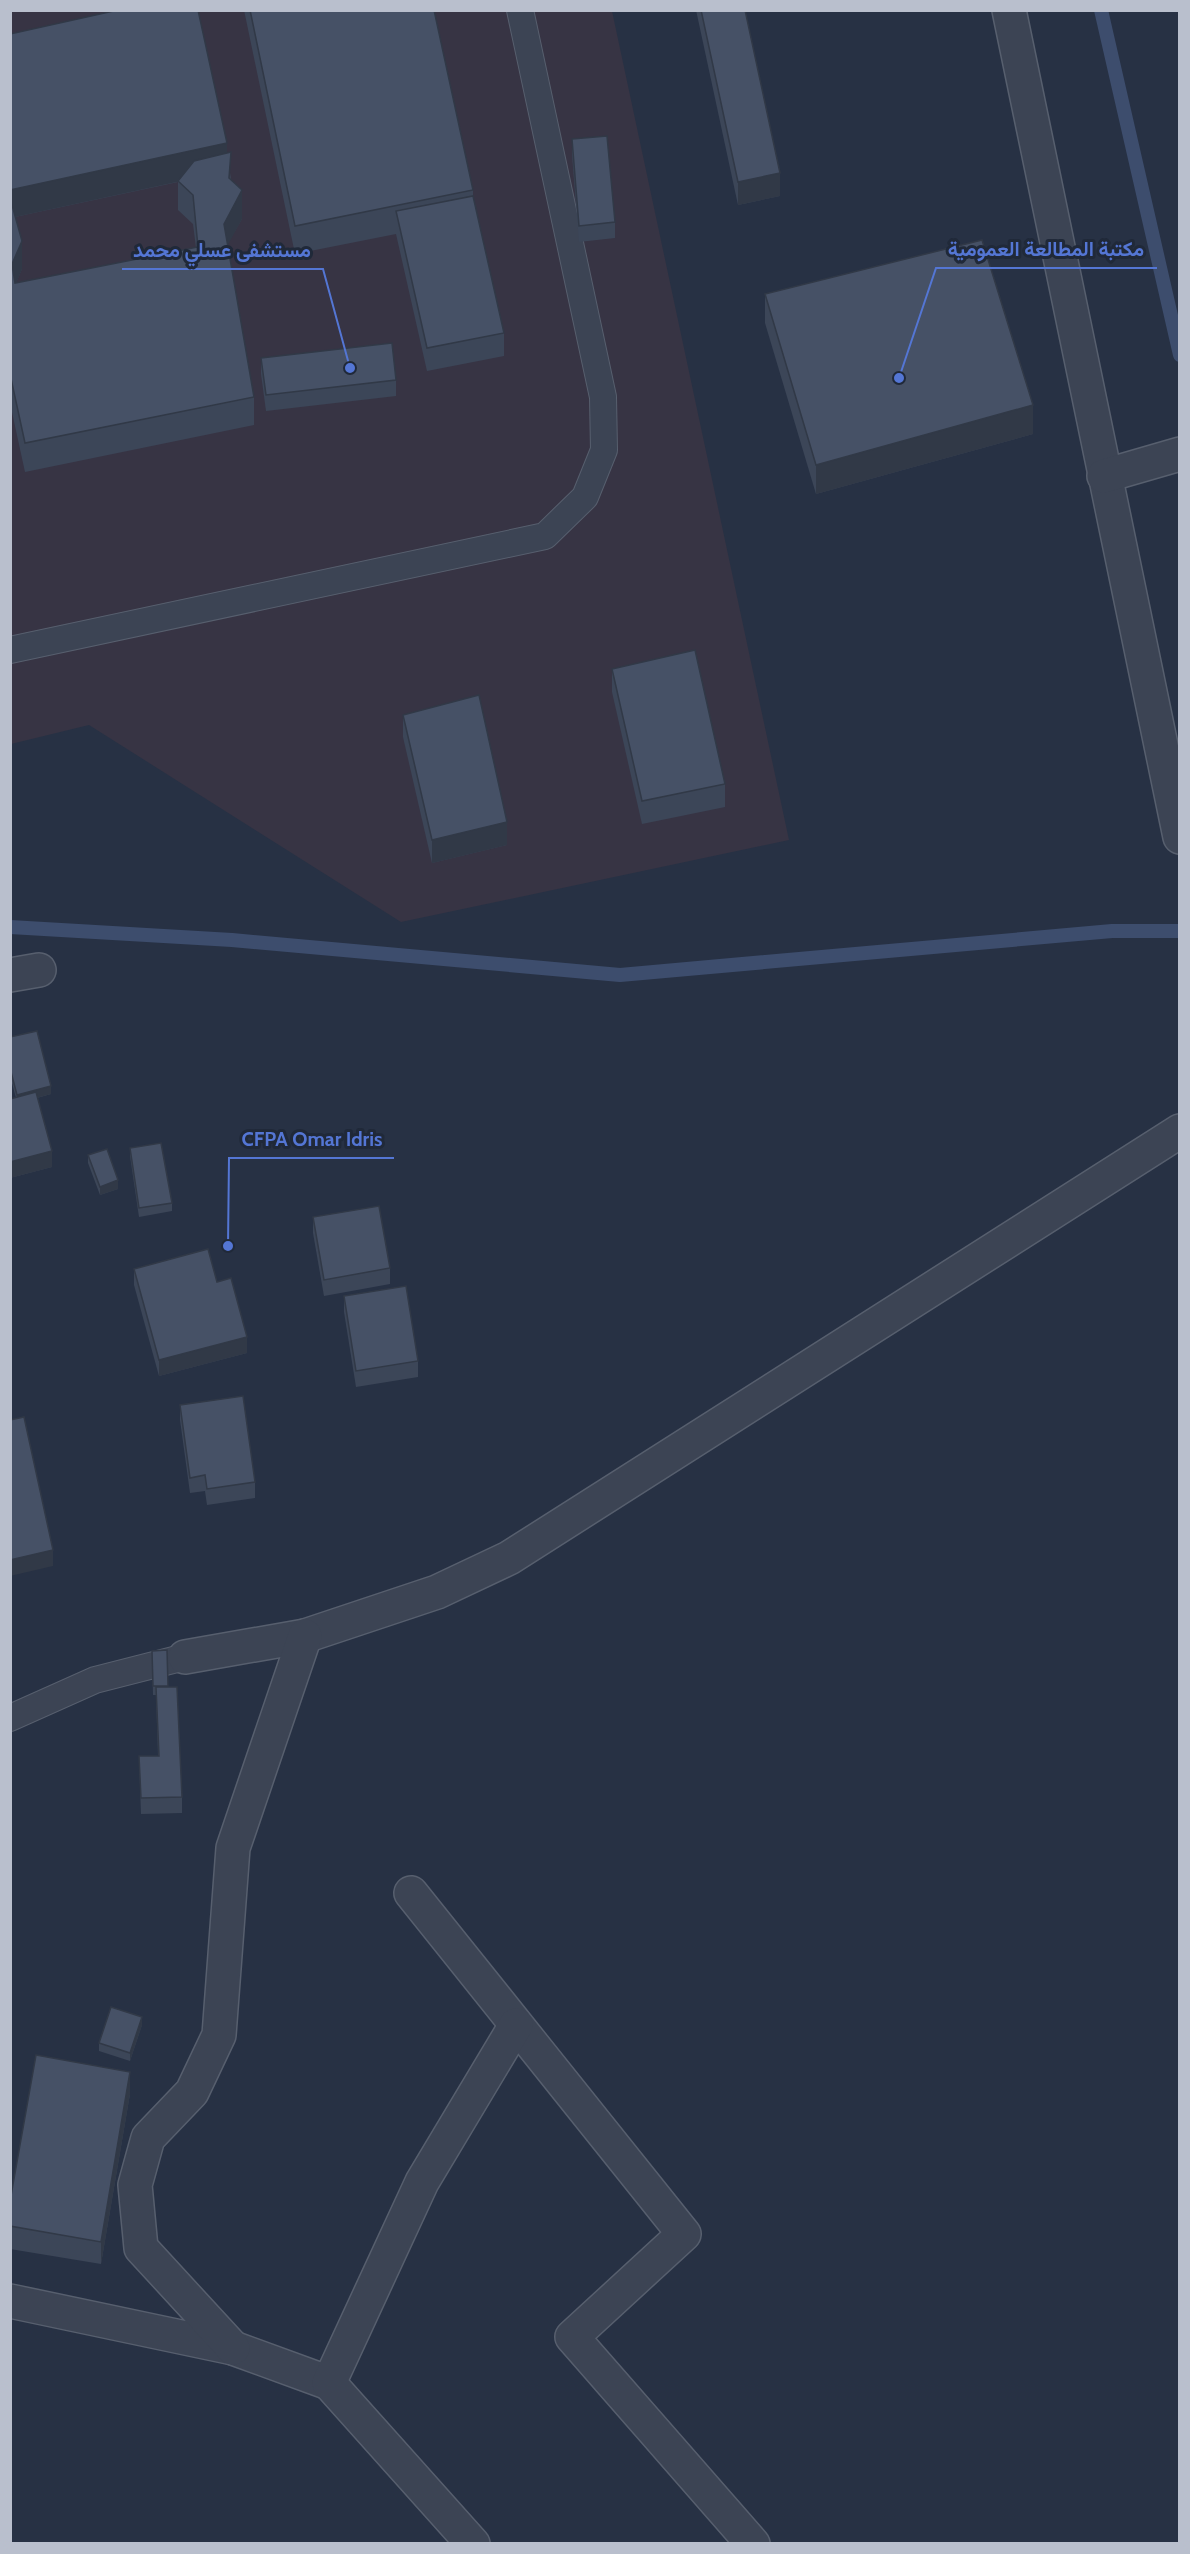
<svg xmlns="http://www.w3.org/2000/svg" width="1190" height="2554" font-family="Cabin,Vazirmatn,sans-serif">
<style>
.medical{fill:#373444}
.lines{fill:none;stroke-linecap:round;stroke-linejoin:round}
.stream{stroke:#3d4d6d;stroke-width:14}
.service-casing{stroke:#575f6e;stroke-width:28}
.minor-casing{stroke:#575f6e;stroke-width:36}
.service{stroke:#3c4454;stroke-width:26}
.minor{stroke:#3c4454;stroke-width:33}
.wall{fill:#3c4658;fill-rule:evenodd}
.shaded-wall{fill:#313947}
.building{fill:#465166;stroke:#313947;stroke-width:1.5}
.leader{fill:none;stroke:#5476d4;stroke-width:2}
.callout-dot{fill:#5476d4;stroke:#202939;stroke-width:2}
.callout-label{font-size:20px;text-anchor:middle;font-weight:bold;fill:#5476d4;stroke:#202939;stroke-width:6;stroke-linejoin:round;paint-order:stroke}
</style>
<rect width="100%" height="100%" fill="#273144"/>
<!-- medical -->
<polygon class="medical" points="10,11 612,11 789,840 401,922 89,725 11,744"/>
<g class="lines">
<!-- stream -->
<g class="stream">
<polyline points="1101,10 1180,355"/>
<polyline points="10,927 232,940 620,975 1112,931 1180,931"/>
</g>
<!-- service casing -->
<g class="service-casing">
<g id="service">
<polyline points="10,650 545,536 585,497 604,450 603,397 520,10"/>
<polyline points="10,1718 95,1680 185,1657"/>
</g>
</g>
<!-- minor casing -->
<g class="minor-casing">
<g id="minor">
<polyline points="1009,10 1180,837"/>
<polyline points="1104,476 1180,454"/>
<polyline points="10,975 39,970"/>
<polyline points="185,1657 305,1636 437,1592 509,1558 1180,1131"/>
<polyline points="411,1893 684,2234 572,2337 753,2544"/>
<polyline points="10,2301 233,2348 329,2383"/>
<polyline points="233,2348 141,2248 135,2185 148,2138 192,2092 219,2035 233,1848 305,1636"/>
<polyline points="473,2544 329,2383 422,2182 516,2025"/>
</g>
</g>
<!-- service -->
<use href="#service" class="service"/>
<!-- minor -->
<use href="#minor" class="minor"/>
</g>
<!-- wall -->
<g class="wall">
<polygon points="244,10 434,10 473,190 473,196 504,333 504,356 427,371 396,234 295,254"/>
<polygon points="696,10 745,10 780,196 738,205"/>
<path d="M10 34 227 153 231 179 242 219 227 245 254 397V425L25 472 10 403ZM178 182V210L193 224 196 248 16 283 22 269 15 217Z"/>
<polygon points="572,139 615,222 615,238 579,242 572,155"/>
<polygon points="765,294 1033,434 816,494 765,323"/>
<polygon points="261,358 396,380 396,396 266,411 261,374"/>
<polygon points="612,669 725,784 725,807 642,824 612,692"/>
<polygon points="403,715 507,845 432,863 403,737"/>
<polygon points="10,1037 51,1094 37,1098 52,1167 10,1178 10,1099 16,1098 10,1076"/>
<polygon points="130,1148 172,1203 172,1211 139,1217 130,1156"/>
<polygon points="88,1155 118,1189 100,1195 88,1163"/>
<polygon points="313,1217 390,1268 390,1284 324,1296 313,1233"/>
<polygon points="134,1269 217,1282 247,1353 159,1376 134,1285"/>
<polygon points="344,1296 418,1361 418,1377 356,1387 344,1312"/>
<polygon points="180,1405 255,1482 255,1498 207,1505 205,1491 190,1493 180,1420"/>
<polygon points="152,1651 168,1687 182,1797 182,1813 141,1814 139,1756 158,1756 156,1695 153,1695"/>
<polygon points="142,2025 130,2061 99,2051 99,2043"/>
<polygon points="130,2094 101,2264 10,2249 10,2201"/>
</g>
<!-- shaded-wall -->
<g class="shaded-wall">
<polygon points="227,143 227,171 10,218 10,190"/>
<polygon points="780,173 780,196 738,205 738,182"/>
<polygon points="242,190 242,219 224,252 224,224"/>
<polygon points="22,241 22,269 12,293 12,264"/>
<polygon points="1033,405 1033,434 816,494 816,465"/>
<polygon points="507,822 507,845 432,863 432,840"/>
<polygon points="51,1086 51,1094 17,1103 17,1095"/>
<polygon points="52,1151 52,1167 10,1178 10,1162"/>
<polygon points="118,1180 118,1189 100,1195 100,1187"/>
<polygon points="247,1337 247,1353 159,1376 159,1360"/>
<polygon points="53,1550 53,1566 10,1576 10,1560"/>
<polygon points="142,2017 142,2025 130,2061 130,2053"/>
<polygon points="130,2072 130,2094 101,2264 101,2242"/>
</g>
<!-- building -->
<g class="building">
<polygon points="118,10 198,10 227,143 10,190 10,34"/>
<polygon points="250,10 434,10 473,190 295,226"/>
<polygon points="701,10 745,10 780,173 738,182"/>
<polygon points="607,136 615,222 579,226 572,139"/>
<polygon points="231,152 229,178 242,190 224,224 254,397 25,443 10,374 10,204 12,205 22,241 12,264 15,283 198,247 193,195 178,181 194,161"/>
<polygon points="473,196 504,333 427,348 396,211"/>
<polygon points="982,240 1033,405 816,465 765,294"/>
<polygon points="392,343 396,380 266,395 261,358"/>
<polygon points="695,650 725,784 642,801 612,669"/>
<polygon points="479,695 507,822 432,840 403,715"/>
<polygon points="37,1031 51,1086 17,1095 10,1068 10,1037"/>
<polygon points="36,1092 52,1151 10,1162 10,1099"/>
<polygon points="161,1143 172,1203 139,1208 130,1148"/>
<polygon points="107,1149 118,1180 100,1187 88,1155"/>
<polygon points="379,1206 390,1268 324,1280 313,1217"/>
<polygon points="208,1249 217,1282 231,1278 247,1337 159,1360 134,1269"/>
<polygon points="406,1286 418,1361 356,1371 344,1296"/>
<polygon points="243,1396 255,1482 207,1489 205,1475 190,1478 180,1405"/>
<polygon points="24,1417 53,1550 10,1560 10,1420"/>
<polygon points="167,1650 168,1686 153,1686 152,1651"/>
<polygon points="156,1687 177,1687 182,1797 141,1798 139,1756 159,1756"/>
<polygon points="111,2007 142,2017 130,2053 99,2043"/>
<polygon points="36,2055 130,2072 101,2242 10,2226 10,2201"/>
</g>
<!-- callouts -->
<path class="leader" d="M899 378L936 268H1157M350 368L323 269H122M228 1246L229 1158H394"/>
<g class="callout-dot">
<circle cx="899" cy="378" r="6"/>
<circle cx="350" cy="368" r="6"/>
<circle cx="228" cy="1246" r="6"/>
</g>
<g class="callout-label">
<text x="1046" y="256">مكتبة المطالعة العمومية</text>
<text x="222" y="257">مستشفى عسلي محمد</text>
<text x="312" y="1146">CFPA Omar Idris</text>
</g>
<!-- border -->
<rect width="1190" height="2554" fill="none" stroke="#b9bfcd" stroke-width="24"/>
</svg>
